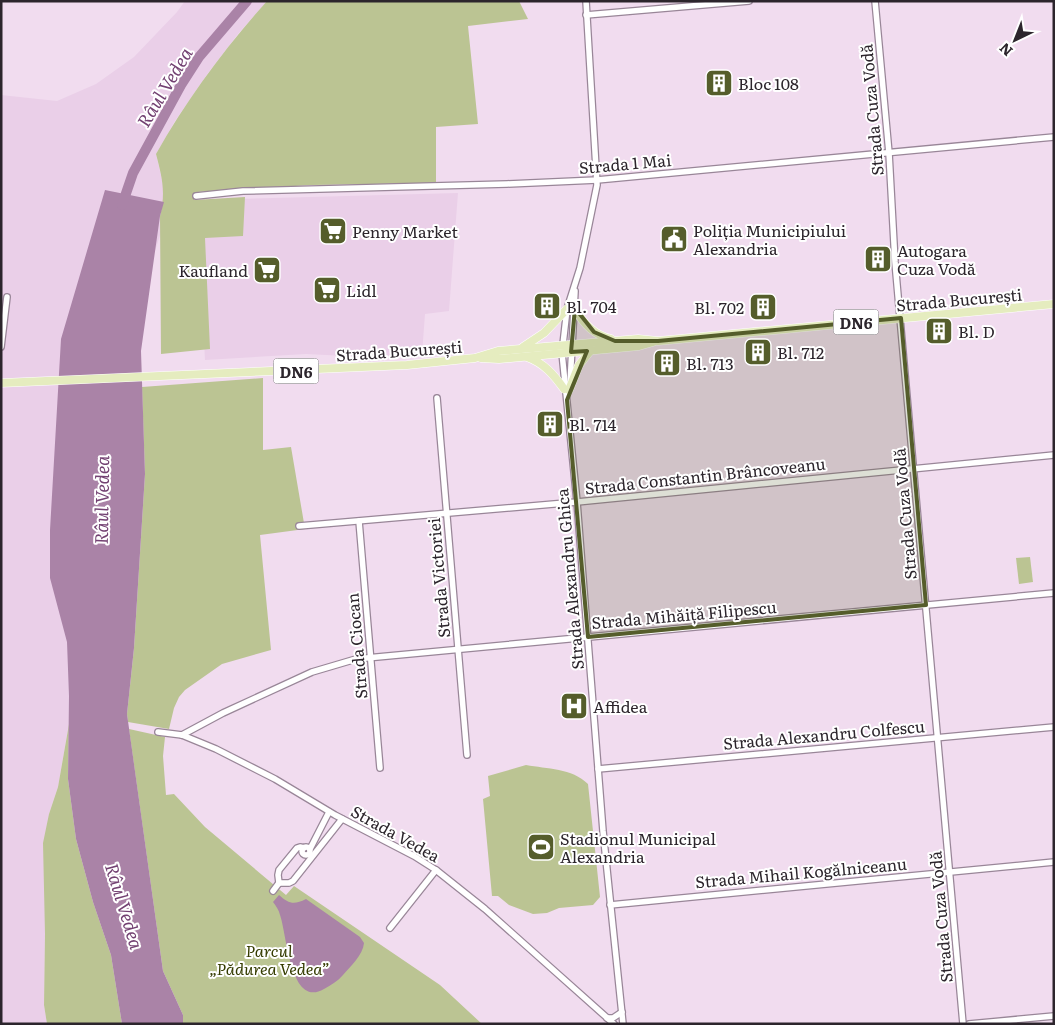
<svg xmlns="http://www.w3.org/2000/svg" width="1055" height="1025" font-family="Literata,serif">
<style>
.built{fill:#eacfe8}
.green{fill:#bbc493}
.water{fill:#aa83a7}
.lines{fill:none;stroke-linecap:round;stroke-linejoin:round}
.river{stroke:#aa83a7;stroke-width:10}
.minor-casing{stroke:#998698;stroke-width:8}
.major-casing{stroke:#fff;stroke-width:9}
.minor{stroke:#fff;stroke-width:5.5}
.major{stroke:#e5ecbf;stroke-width:8}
.marked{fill:#555d2b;fill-opacity:0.2;stroke:#555d2b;stroke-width:4;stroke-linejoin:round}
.labels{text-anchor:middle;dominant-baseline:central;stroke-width:4;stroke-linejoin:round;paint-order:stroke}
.shield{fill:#fff;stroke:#6b666b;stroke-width:1}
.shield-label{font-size:15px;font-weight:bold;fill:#2c252c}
.poi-label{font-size:16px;fill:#2c252c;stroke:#fff;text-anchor:start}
.street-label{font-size:16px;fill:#2c252c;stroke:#fff}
.park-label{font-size:16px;font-style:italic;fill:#353c00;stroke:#fff}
.water-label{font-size:18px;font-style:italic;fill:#734172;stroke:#fff}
</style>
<rect width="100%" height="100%" fill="#f1dcef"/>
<!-- built -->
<g class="built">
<polygon points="185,1 267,1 238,34 208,73 175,121 156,154 163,184 166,217 145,282 58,787 49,814 45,934 44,1005 47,1024 1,1024 1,95 57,101 96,84 134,57 177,12"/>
<polygon points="458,193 449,311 425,314 422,354 366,357 306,354 205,360 197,200"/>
</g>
<!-- green -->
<g class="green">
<path d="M267 1H519L528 19 468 26 478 124 436 127V183L312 185 197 192 194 200 245 197 243 236 205 238 210 349 161 354 160 216C166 192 162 177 156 154 187 99 224 49 267 1Z"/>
<polygon points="263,378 263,450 291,447 305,529 260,535 271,650 222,664 185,690 179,697 174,708 169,729 128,722 127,714 134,648 145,474 142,387"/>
<polygon points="1030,557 1033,582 1019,584 1016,558"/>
<polygon points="69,724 68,779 76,839 93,902 111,955 122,1024 47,1024 44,1005 45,934 43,843 49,814 58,787"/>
<polygon points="129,729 165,737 163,756 166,795 174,794 205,827 286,895 294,886 440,985 482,1024 183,1024 183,1015 163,971"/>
<path d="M526 765C547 769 572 768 588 784L600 897 593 905 559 908 547 913 533 914 509 905 498 896H492L483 799 490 796 488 776Z"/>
</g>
<!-- water -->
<g class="water">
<polygon points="105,190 164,202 160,216 141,351 145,474 134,648 127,714 163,971 183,1015 183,1024 122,1024 111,955 93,902 76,839 68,779 69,696 67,642 50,578 50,530 61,339"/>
<path d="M279 895C289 904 294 905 306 899L360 937 364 943C363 955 350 967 343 975 338 981 331 985 324 989 290 1009 287 934 280 915 279 910 276 906 273 902Z"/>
</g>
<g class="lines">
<!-- river -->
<polyline class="river" points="122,205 133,173 181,85 199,57 247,1"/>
<!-- minor casing -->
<g class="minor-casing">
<g id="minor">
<polyline points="586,1 597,185 580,268 567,309 562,353 577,502 603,831 623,1024"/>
<polyline points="875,1 889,153 895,262 963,1024"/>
<polyline points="586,15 749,1"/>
<polyline points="196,196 243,191 507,184 597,180 1054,137"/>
<polyline points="1,347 7,297"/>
<polyline points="570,384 575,291"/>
<polyline points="437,398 467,755"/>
<polyline points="359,521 380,768"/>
<polyline points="299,526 577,502 1054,455"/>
<polyline points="158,732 182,735 216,749 275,779 335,815 414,856 436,870 485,909 614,1024"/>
<polyline points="182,735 223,713 312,672 356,659 1054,593"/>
<polyline points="598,769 1054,727"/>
<circle cx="306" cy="851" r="4"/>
<polyline points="310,849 329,812"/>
<polyline points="279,883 278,875 279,870 297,848 300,847 304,848"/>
<polyline points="273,891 279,883 289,883 293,881 342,819"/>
<polyline points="610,905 1054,862"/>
<polyline points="390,928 436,870"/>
<polyline points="607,1018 613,1018 622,1012"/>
<polyline points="969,1024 1054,1016"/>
</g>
</g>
<!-- major casing -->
<g class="major-casing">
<g id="major">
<path d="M575 308C582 322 594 335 611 339"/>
<polyline points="523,347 544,333 567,309"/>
<path d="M527 357C544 363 554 375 564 389"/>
<polyline points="481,358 499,359 639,346 653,342"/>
<polyline points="1,383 407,365 475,358 498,351 521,349 638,339 658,341 1054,304"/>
<polyline points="569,390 579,365 591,350"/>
</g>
</g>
<!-- minor -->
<use href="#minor" class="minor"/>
<!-- major -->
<use href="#major" class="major"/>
</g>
<!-- marked area -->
<path class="marked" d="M575 308 594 332 615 341H658L901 318 926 605 588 637 567 400 587 351 571 352Z"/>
<!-- icons -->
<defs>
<g id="building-square" transform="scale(1.4375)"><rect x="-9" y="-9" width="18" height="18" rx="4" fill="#555d2b" stroke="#fff"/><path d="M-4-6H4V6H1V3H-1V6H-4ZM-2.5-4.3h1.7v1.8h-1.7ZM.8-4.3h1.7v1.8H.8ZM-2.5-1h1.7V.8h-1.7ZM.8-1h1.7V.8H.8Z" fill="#fff"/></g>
<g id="supermarket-square" transform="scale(1.4375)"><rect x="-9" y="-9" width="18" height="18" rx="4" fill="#555d2b" stroke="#fff"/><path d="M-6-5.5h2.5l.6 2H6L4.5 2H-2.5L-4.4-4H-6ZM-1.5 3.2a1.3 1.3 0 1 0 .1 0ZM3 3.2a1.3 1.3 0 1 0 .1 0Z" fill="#fff"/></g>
<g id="civic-square" transform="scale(1.4375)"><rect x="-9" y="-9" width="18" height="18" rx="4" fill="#555d2b" stroke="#fff"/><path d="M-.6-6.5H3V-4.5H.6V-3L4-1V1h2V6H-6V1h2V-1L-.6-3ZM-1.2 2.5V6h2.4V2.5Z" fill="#fff"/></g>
<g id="hospital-square" transform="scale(1.4375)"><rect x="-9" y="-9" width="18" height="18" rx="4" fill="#555d2b" stroke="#fff"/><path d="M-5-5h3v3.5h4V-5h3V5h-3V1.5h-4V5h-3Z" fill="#fff"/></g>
<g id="stadium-square" transform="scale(1.4375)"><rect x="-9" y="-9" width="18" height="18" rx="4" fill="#555d2b" stroke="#fff"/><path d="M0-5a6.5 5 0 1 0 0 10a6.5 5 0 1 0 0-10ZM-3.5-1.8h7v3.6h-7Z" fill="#fff"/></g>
</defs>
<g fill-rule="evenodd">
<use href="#building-square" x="719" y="83"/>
<use href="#supermarket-square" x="333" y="231"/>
<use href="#civic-square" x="674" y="239"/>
<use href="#building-square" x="878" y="259"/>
<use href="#supermarket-square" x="267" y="270"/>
<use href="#supermarket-square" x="327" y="290"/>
<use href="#building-square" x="547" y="306"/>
<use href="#building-square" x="763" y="307"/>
<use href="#building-square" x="939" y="331"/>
<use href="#building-square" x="758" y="352"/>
<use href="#building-square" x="667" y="363"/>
<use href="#building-square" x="550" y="424"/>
<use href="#hospital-square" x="574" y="706"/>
<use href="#stadium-square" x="541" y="847"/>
</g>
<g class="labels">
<!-- shield labels -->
<g class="shield">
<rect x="833.5" y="309.5" width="45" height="25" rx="4"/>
<rect x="273.5" y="358.5" width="45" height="25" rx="4"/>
</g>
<g class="shield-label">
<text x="856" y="322">DN6</text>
<text x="296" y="371">DN6</text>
</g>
<!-- poi labels -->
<g class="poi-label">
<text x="738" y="83">Bloc 108</text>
<text x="693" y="230">Poliția Municipiului<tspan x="693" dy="18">Alexandria</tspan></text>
<text x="352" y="231">Penny Market</text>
<text x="897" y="250">Autogara<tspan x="897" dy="18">Cuza Vodă</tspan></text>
<text x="248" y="270" text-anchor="end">Kaufland</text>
<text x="346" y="290">Lidl</text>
<text x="566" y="306">Bl. 704</text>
<text x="744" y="307" text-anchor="end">Bl. 702</text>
<text x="958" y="331">Bl. D</text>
<text x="777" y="352">Bl. 712</text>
<text x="686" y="363">Bl. 713</text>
<text x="569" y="424">Bl. 714</text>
<text x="593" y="706">Affidea</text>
<text x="560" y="838">Stadionul Municipal<tspan x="560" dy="18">Alexandria</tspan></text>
</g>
<!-- street labels -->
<g class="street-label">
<text transform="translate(871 110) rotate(-95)">Strada Cuza Vodă</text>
<text transform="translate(625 163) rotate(-5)">Strada 1 Mai</text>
<text transform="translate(959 299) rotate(-5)">Strada București</text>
<text transform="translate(399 350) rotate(-4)">Strada București</text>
<text transform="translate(705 475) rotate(-6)">Strada Constantin Brâncoveanu</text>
<text transform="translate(904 514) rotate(-95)">Strada Cuza Vodă</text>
<text transform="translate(438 578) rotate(-95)">Strada Victoriei</text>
<text transform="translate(569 579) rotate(-95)">Strada Alexandru Ghica</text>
<text transform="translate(684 614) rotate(-5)">Strada Mihăiță Filipescu</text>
<text transform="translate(356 646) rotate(-95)">Strada Ciocan</text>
<text transform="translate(824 734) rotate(-5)">Strada Alexandru Colfescu</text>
<text transform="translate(396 833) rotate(29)">Strada Vedea</text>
<text transform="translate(801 872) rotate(-5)">Strada Mihail Kogălniceanu</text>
<text transform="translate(940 917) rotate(-95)">Strada Cuza Vodă</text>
</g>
<!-- park labels -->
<g class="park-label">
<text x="269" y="950">Parcul<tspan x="269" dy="18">„Pădurea Vedea”</tspan></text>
</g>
<!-- water labels -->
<g class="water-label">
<text transform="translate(164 87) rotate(-59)">Râul Vedea</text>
<text transform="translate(101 500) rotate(-89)">Râul Vedea</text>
<text transform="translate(125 906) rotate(73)">Râul Vedea</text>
</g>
</g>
<!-- border -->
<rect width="1055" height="1025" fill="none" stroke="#2c252c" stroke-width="5"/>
<!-- north arrow -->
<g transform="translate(1015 40) rotate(223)" stroke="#ffffff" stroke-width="4" paint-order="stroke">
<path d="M0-4L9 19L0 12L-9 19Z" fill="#2c252c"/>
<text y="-8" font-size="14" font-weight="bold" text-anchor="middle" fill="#2c252c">N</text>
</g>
</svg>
